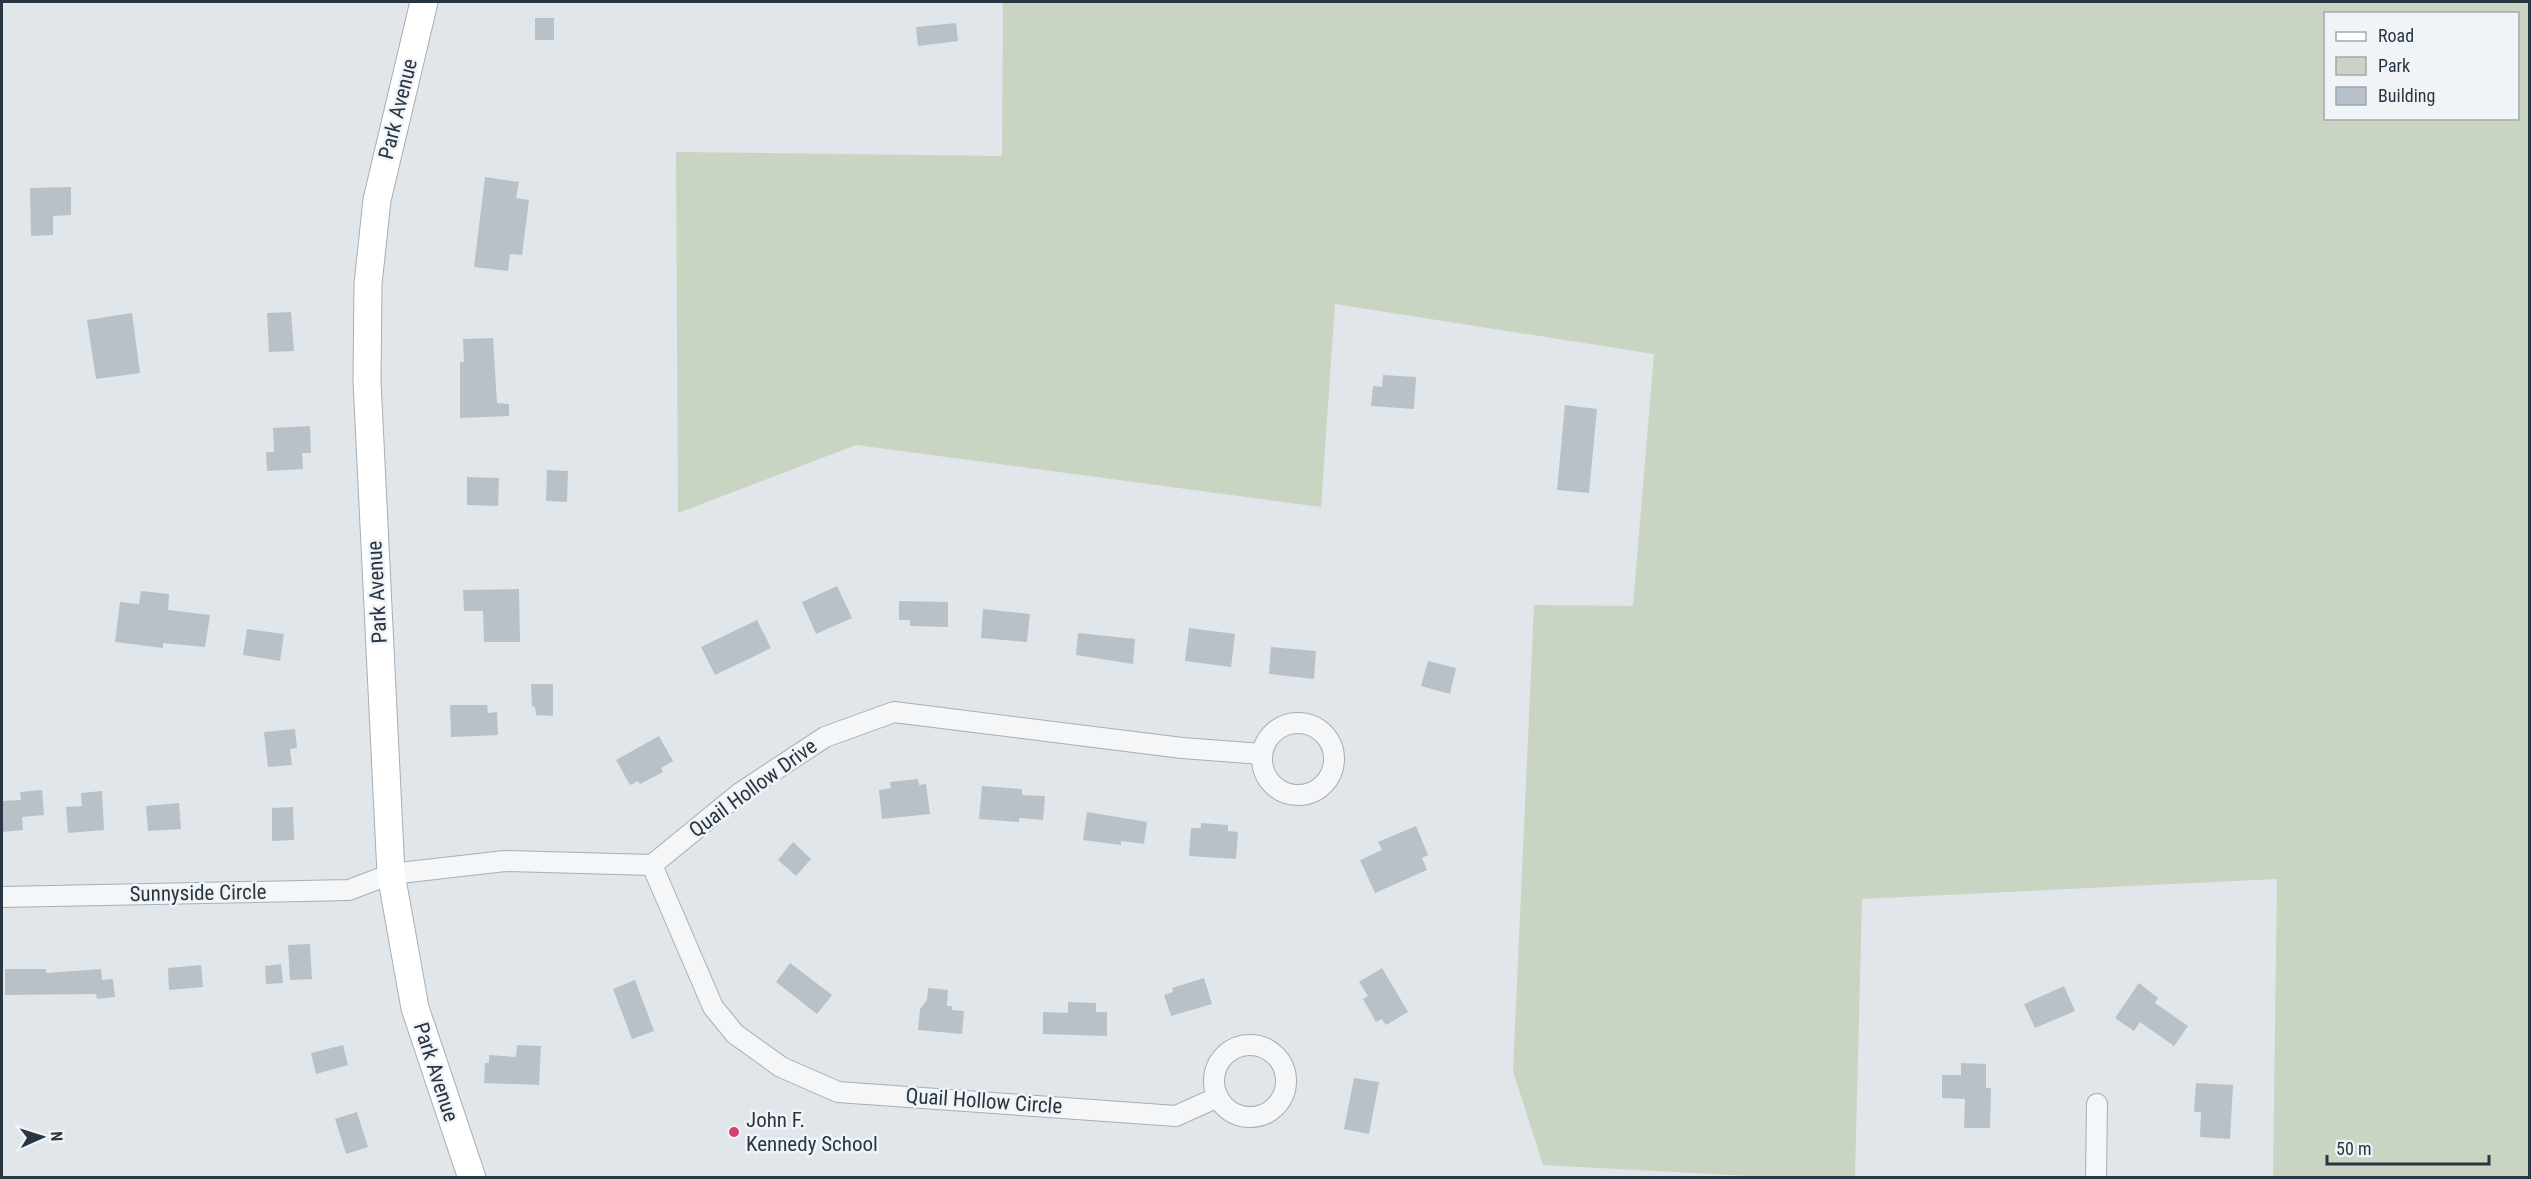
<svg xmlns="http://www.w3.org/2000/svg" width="2531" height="1179" font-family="'Roboto Condensed',sans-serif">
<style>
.green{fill:#c9d4c2;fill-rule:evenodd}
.building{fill:#b8c0c8}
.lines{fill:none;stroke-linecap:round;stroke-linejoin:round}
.street-casing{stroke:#a6aeb5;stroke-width:22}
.secondary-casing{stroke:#a6aeb5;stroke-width:29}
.street{stroke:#f4f6f8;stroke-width:20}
.secondary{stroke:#fff;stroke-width:27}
.poi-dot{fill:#d4416c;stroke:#f1f4f7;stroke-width:2}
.labels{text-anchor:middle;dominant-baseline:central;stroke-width:5;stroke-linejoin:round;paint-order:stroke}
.street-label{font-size:21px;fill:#283643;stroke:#f1f4f7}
.poi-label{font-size:21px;fill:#283643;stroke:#f1f4f7;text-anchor:start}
</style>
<rect width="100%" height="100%" fill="#e1e6ea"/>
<!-- green -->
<path class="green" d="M1003 2H2529V1177H2273L2277 879 1862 899 1855 1177H1767L1543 1165 1513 1071 1534 605 1633 606 1654 354 1335 304 1321 507 856 445 678 513 676 152 1002 156ZM2326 14H2518V118H2326Z"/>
<!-- building -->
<g class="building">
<rect x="535" y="18" width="19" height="22"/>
<polygon points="956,23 958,41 918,46 916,27"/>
<polygon points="485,177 519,182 516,198 529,200 522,255 510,254 508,271 474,267"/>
<polygon points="71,187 71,215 53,216 53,235 31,236 30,188"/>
<polygon points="291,312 294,351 269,352 267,313"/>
<polygon points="132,313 140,373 96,379 87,320"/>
<polygon points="493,338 497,403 509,404 509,416 460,418 460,362 464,362 463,339"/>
<polygon points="1383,375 1416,377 1414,409 1371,406 1373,386 1382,387"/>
<polygon points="1565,405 1597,409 1589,493 1557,490"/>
<polygon points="310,426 311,453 302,453 303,469 267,471 266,452 274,452 273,428"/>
<polygon points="547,470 568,471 567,502 546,501"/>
<polygon points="467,477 499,478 498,506 467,505"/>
<polygon points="837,586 852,618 816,634 802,602"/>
<polygon points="519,589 520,642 484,642 483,611 464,611 463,590"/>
<polygon points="141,591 169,594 168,610 210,615 205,647 163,643 163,648 115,642 120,602 139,604"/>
<polygon points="899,601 948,602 948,627 910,626 910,620 899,620"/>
<polygon points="983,609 1030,614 1027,642 981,638"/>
<polygon points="757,620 771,648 715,675 701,647"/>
<polygon points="1189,628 1235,634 1231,667 1185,661"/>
<polygon points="247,629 284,634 280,661 243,655"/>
<polygon points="1078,633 1135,639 1133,664 1076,655"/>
<polygon points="1271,647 1316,651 1314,679 1269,674"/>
<polygon points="1428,661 1456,668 1450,694 1421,686"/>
<polygon points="531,684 553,684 553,716 536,715 535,707 532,706"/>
<polygon points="450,705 487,705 488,713 497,712 498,735 451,737"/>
<polygon points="295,729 297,748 290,749 292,765 268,767 264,732"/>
<polygon points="659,736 673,761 661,768 663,772 640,784 638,781 630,785 616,760"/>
<polygon points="918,779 919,785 926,784 930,814 882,819 879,790 891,788 890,782"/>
<polygon points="982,786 1022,789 1022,795 1045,796 1043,820 1019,818 1019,822 979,819"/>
<polygon points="42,790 44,815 22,817 23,830 2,832 2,801 21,800 20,792"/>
<polygon points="102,791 104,830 68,833 66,807 82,806 81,793"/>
<polygon points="179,803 181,829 148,831 146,806"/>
<polygon points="293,807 294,840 272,841 272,808"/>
<polygon points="1087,812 1147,822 1144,844 1121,841 1121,845 1083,840"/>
<polygon points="1201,823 1228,825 1228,831 1238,832 1236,859 1189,856 1191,828 1201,828"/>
<polygon points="1416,826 1428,855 1422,858 1427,870 1375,893 1360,860 1382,850 1378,842"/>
<polygon points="793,842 811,859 796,876 778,860"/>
<polygon points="310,944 312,979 290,980 288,945"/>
<polygon points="790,963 832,995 817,1014 776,982"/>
<polygon points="281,964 283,983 266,984 265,966"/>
<polygon points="201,965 203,987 169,990 168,968"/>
<polygon points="1382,968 1408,1012 1386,1025 1382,1019 1376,1022 1363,999 1368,996 1359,982"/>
<polygon points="5,969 46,969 46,973 101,969 102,980 113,979 115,997 97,999 96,994 5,995"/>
<polygon points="1204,978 1212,1004 1171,1016 1164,995 1173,992 1172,988"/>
<polygon points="635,980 654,1031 632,1039 613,989"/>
<polygon points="2139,983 2158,998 2155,1003 2188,1026 2174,1046 2140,1022 2134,1031 2115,1018"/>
<polygon points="2064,986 2075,1011 2035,1028 2024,1004"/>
<polygon points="928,988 948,990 947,1006 952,1006 952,1010 964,1011 962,1034 918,1030 920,1009 927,1000"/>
<polygon points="1068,1002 1096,1003 1096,1012 1107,1012 1107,1036 1043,1034 1043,1012 1068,1013"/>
<polygon points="343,1045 348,1065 316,1074 311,1053"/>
<polygon points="517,1045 541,1046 539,1085 484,1083 485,1063 489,1063 489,1055 516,1057"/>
<polygon points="1961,1063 1986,1064 1986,1088 1991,1088 1990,1128 1964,1128 1965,1099 1942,1098 1942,1075 1961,1075"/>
<polygon points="1354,1078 1379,1082 1369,1134 1344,1129"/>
<polygon points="2196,1083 2233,1085 2230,1139 2200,1137 2201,1112 2194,1112"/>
<polygon points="357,1112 368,1147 346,1154 335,1119"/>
</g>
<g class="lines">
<!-- street casing -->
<g class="street-casing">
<g id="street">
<circle cx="1298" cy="759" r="36"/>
<polyline points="652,865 713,1007 735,1034 781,1067 838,1092 1176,1116 1218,1097"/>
<polyline points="2,897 349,890 391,874 505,861 652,865 740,793 825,737 894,712 1182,748 1262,754"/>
<circle cx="1250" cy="1081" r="36"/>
<polyline points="2096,1178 2097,1104"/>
</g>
</g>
<!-- secondary casing -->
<g class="secondary-casing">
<polyline id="secondary" points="424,2 377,200 368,284 367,381 391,874 415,1008 472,1178"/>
</g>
<!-- street -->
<use href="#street" class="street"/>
<!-- secondary -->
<use href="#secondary" class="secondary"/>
</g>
<!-- markers -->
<circle class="poi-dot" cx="734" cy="1132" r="6"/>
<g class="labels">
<!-- street labels -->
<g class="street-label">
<text transform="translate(398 109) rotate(-76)">Park Avenue</text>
<text transform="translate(377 592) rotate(-93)">Park Avenue</text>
<text transform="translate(753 788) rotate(-36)">Quail Hollow Drive</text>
<text transform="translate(198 893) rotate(-1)">Sunnyside Circle</text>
<text transform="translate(436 1072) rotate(72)">Park Avenue</text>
<text transform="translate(984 1101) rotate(4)">Quail Hollow Circle</text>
</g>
<!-- poi labels -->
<g class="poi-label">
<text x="746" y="1120">John F.<tspan x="746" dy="24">Kennedy School</tspan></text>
</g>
</g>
<!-- border -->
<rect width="2531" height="1179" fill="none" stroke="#283643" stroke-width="6"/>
<!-- legend -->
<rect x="2324" y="12" width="195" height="108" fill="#f1f4f7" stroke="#a1a8af" stroke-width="1.5"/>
<rect x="2336" y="32" width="30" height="9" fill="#ffffff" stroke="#a1a8af" stroke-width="1.5"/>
<text x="2378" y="42" font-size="18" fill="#283643">Road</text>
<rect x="2336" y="57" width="30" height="18" fill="#c9d4c2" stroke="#a1a8af" stroke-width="1.5"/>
<text x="2378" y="72" font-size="18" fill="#283643">Park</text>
<rect x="2336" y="87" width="30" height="18" fill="#b8c0c8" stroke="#a1a8af" stroke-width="1.5"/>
<text x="2378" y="102" font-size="18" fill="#283643">Building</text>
<!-- north arrow -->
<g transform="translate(42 1137) rotate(87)" stroke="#f1f4f7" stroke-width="4.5" paint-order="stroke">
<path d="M0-4.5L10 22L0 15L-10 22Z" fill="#283643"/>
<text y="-9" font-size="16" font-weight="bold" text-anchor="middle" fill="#283643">N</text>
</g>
<!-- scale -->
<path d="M2327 1155v9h162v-9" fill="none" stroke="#283643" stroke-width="3"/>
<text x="2336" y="1155" font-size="18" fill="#283643" stroke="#f1f4f7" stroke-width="4.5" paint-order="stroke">50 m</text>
</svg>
